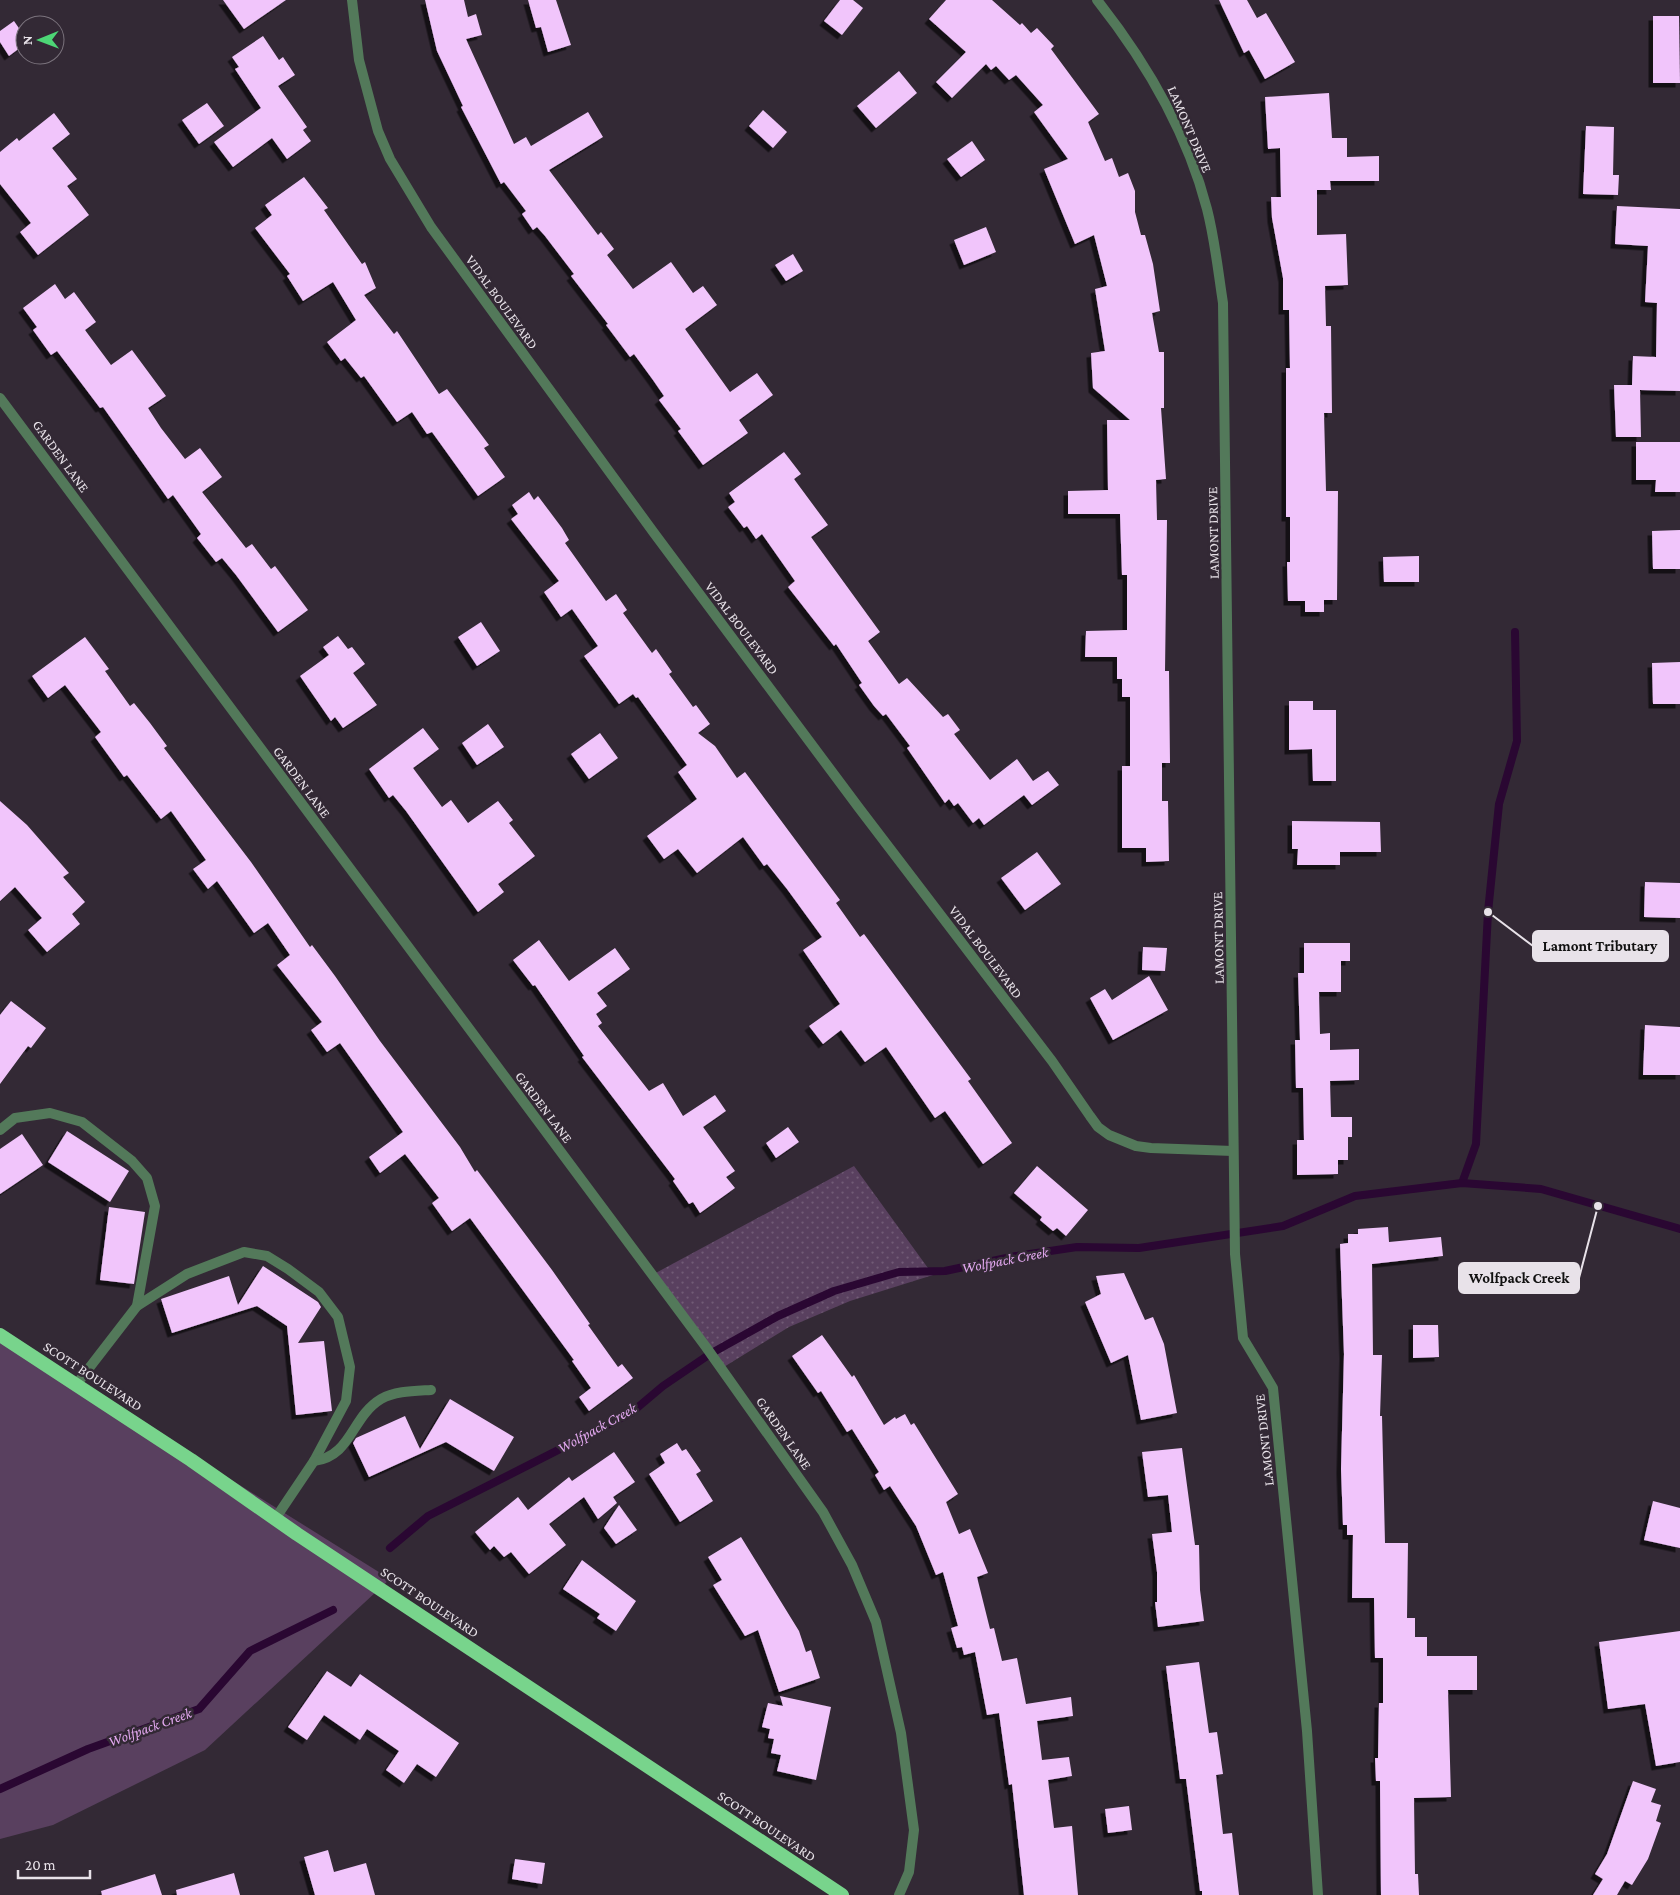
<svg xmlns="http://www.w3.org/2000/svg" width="1680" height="1895" font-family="'Crimson Pro',serif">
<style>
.grass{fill:url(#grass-dots)}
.green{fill:#59405f}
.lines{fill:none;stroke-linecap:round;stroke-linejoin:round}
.stream{stroke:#2a0732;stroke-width:8}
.building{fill:#f1c5fb;filter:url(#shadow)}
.service{stroke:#53795a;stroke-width:10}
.minor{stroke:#53795a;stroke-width:10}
.trunk{stroke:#78d48c;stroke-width:14}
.labels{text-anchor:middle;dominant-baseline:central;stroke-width:5;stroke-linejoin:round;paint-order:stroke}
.street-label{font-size:14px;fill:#e8e2e9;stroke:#332935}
.water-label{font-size:15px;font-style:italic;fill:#e1a7ee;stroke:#332935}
.leader{fill:none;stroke:#e8e2e9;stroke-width:2}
.callout-dot{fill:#e8e2e9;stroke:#332935;stroke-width:2}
.callout{fill:#e8e2e9;stroke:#e8e2e9;stroke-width:2}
.callout-label{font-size:15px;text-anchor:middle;font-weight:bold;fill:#111}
</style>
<defs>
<pattern id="grass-dots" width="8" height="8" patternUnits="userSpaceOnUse" patternTransform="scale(1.25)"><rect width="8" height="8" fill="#59405f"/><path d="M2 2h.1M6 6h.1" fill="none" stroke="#715b76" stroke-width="1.8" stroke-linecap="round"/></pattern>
<filter id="shadow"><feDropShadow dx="-4.5" dy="4.5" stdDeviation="0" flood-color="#0009"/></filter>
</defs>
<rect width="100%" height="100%" fill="#332935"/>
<!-- grass -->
<polygon class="grass" points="854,1166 933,1275 850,1301 789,1327 719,1370 652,1275"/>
<!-- green -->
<polygon class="green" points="0,1335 390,1579 205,1750 53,1825 0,1839"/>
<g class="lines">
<!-- stream -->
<g class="stream">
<polyline points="1462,1183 1476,1144 1488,912 1499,804 1517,741 1515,632"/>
<polyline points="390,1548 428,1516 631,1413 663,1386 710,1354 778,1316 834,1291 899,1272 945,1271 1016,1256 1077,1247 1139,1248 1283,1226 1355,1196 1462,1183 1541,1189 1680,1229"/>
<polyline points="0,1789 88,1749 199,1709 250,1651 333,1610"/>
</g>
</g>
<!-- building -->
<g class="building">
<polygon points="223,0 286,0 244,29"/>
<polygon points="425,0 464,0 468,17 476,14 482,35 466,39 514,144 526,137 531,146 588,112 603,137 549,170 598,235 601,232 614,249 607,255 633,289 671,262 693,293 703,286 717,305 685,329 730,392 757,373 773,395 739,420 748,433 703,465 678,431 681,429 659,400 664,396 653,380 634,354 630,357 606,325 608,324 571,276 574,274 545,236 537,227 533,230 522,214 526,211 504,182 501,184 461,107 463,106 437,51"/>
<polygon points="528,0 556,0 571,45 548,52 541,27 536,28"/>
<polygon points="840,0 853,0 863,8 842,35 824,21"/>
<polygon points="946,0 992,0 1020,25 1022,23 1031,33 1037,28 1054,46 1051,49 1099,114 1088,122 1105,161 1112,158 1119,177 1128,173 1135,191 1135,212 1141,235 1145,235 1153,264 1160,311 1152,313 1159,352 1164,352 1164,408 1161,408 1166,479 1156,480 1157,520 1167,520 1165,671 1169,671 1170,763 1162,763 1162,801 1168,801 1169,861 1146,862 1146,848 1122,848 1122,766 1130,766 1130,697 1122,697 1122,679 1117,679 1117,657 1085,657 1086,631 1127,630 1127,575 1122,575 1120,514 1068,514 1068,491 1108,490 1107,420 1130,420 1093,388 1091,353 1105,351 1095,289 1107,286 1094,235 1075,244 1044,169 1068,159 1034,112 1043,105 1016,75 1009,80 996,66 991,70 986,64 952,98 936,82 966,52 929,19"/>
<polygon points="1219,0 1247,0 1257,18 1266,13 1295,62 1265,79 1249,50 1244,53"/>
<polygon points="1653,16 1679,16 1680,83 1653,83"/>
<polygon points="14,21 25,37 25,44 9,56 0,42 0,31"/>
<polygon points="263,36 279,60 283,57 295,75 278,86 307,127 303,130 311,141 287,159 272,138 233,167 214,142 261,108 235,69 239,67 232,57"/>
<polygon points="899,71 917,93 876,128 857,106"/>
<polygon points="1329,93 1332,138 1347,138 1347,157 1379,156 1379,181 1330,181 1331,190 1317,190 1317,235 1346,234 1348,285 1325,286 1326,326 1331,326 1332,413 1324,413 1326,491 1338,491 1337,600 1324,600 1324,612 1305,612 1305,601 1288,601 1287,562 1290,562 1290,517 1286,517 1286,368 1290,368 1289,310 1283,310 1283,278 1272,218 1271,197 1281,197 1280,148 1268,149 1265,97"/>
<polygon points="207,103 224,126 199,144 182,120"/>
<polygon points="763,110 787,132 773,148 749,126"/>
<polygon points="54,113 70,134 52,148 77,179 67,186 89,215 38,255 20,232 31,223 0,184 0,152 17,138 19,141"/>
<polygon points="1586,126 1614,127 1613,175 1619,175 1618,195 1583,194"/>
<polygon points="972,141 985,160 961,177 947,159"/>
<polygon points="304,177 328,208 324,210 362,264 365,262 376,288 364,295 394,334 397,331 439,394 447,389 489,445 484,448 505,477 478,496 432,432 427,434 412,412 397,422 364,376 361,378 345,358 341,361 327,342 356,320 333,282 303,301 287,276 290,274 255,228 272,215 265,205"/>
<polygon points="1617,206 1680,209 1680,391 1640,390 1641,437 1616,437 1614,385 1632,385 1633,356 1656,357 1657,303 1645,302 1648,246 1615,244"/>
<polygon points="986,227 996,252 964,265 954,240"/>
<polygon points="793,254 803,271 786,281 775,265"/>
<polygon points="55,284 65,299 74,292 96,322 85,330 111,365 132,350 166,396 148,408 161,428 185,459 200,448 222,477 202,492 246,548 252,544 271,569 275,566 308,610 278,632 236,575 222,558 216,562 197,538 201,534 173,495 168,499 103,407 100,408 57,351 51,355 33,330 37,327 23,308"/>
<polygon points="1636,442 1680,442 1680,492 1655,492 1656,480 1636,480"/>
<polygon points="784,452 801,474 794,479 828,525 811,537 880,632 868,641 899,684 907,678 943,717 948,714 960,730 954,734 990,780 1017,759 1033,781 1048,771 1059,785 1032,805 1024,795 984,825 979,818 973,823 958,803 954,806 949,799 945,803 907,748 910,746 886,714 883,716 874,706 859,685 862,683 836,644 834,646 788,587 795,581 762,534 756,539 747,526 744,528 728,507 735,502 729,493"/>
<polygon points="529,492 534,500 538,496 562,528 569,540 565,543 606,601 616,594 627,610 623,613 652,653 656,649 672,672 669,674 693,707 696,705 710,724 698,733 715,746 737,778 745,772 840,900 836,903 860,937 864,934 971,1079 968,1081 1012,1143 983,1164 945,1111 935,1118 886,1047 865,1062 841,1030 823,1044 809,1026 840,1004 803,950 822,937 787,889 767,864 764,866 743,837 697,873 678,849 664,859 647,836 697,799 678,772 687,765 638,697 636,698 633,694 619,704 584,656 598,646 572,609 561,617 544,592 559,581 511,519 518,514 512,505"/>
<polygon points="1680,530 1680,569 1653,569 1652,531"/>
<polygon points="1419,556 1419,582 1384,582 1383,557"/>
<polygon points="481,622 500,651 477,666 458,637"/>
<polygon points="338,636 348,649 352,647 365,664 353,673 377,705 343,728 335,717 331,721 300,676 329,655 323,647"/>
<polygon points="85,637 109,669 105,671 130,706 134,703 150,723 167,746 164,748 251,862 310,947 312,945 335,976 380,1041 460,1147 475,1172 477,1170 552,1270 590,1324 588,1325 618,1367 622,1364 633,1378 589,1411 579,1397 591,1388 572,1361 574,1360 470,1218 452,1231 432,1203 439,1198 405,1154 380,1173 369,1157 403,1132 340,1043 327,1052 311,1030 322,1022 277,965 290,955 268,923 254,933 217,881 208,889 193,869 206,860 171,811 161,819 127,775 124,777 95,737 101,732 65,685 48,698 32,676"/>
<polygon points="1680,662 1680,704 1653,704 1652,663"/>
<polygon points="1289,701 1313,701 1313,710 1336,710 1336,781 1313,781 1312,749 1289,750"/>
<polygon points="488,724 504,747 477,765 462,743"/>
<polygon points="423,728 439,749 413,768 442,807 451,800 468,823 498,801 513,820 509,823 535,856 498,884 504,892 478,912 406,811 393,795 389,798 369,769"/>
<polygon points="600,733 618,758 589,779 571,754"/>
<polygon points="0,801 27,825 69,873 63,877 85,902 72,914 80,924 47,952 28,930 42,918 15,887 0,901"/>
<polygon points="1292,821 1380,822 1381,852 1340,852 1340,865 1297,865 1298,849 1292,849"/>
<polygon points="1037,852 1061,884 1025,910 1001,878"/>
<polygon points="1645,882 1680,883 1680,918 1644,917"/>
<polygon points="539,940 569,981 615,948 630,969 597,993 607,1006 596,1014 602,1023 598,1026 649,1091 663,1083 683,1116 715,1095 726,1111 703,1127 735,1171 726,1177 735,1188 700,1213 693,1202 689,1204 673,1181 675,1179 582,1057 584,1056 535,985 533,986 513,960"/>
<polygon points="1304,943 1350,943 1350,961 1341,961 1341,992 1319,992 1320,1034 1330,1033 1330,1050 1359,1049 1359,1080 1330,1081 1331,1117 1352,1117 1352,1137 1348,1137 1348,1160 1338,1160 1338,1174 1297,1175 1297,1140 1304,1140 1303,1088 1296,1088 1295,1040 1300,1040 1298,973 1304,973"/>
<polygon points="1143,947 1167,948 1165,971 1142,970"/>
<polygon points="1149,976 1168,1010 1113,1040 1090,998 1105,989 1112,1000"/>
<polygon points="11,1001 46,1028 31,1048 28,1046 0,1084 0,1015"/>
<polygon points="1645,1025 1680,1027 1680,1075 1643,1075"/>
<polygon points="788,1127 799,1142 776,1158 766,1143"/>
<polygon points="67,1131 129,1171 110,1202 48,1162"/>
<polygon points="22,1134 43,1165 0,1194 0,1149"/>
<polygon points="1037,1166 1088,1210 1066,1236 1057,1228 1053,1231 1040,1220 1042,1217 1014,1193"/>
<polygon points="109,1207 145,1212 134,1284 100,1280"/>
<polygon points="1388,1227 1389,1242 1441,1237 1443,1256 1372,1264 1373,1355 1382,1355 1380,1416 1382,1416 1385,1543 1408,1543 1407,1618 1415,1618 1415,1637 1427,1637 1427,1656 1477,1656 1477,1690 1448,1690 1451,1797 1414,1798 1415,1874 1418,1874 1419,1895 1381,1895 1380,1781 1376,1781 1375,1758 1378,1758 1379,1703 1383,1703 1383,1658 1375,1658 1374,1598 1352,1598 1353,1535 1347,1535 1347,1525 1343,1525 1341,1469 1344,1354 1340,1244 1348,1243 1348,1234 1358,1234 1358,1229"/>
<polygon points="263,1266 318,1302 321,1307 298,1343 324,1341 332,1411 296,1415 287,1326 257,1306 172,1333 161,1299 229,1276 238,1305"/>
<polygon points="1124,1273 1145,1320 1153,1317 1164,1344 1177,1413 1141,1420 1128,1355 1111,1363 1085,1302 1101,1294 1096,1276"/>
<polygon points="1413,1325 1438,1325 1439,1357 1413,1358"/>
<polygon points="822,1335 852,1377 854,1375 884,1425 895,1417 896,1419 905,1414 911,1425 914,1423 958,1494 946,1502 959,1534 970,1529 988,1573 977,1577 990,1629 994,1628 1002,1661 1017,1658 1026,1704 1071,1697 1073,1716 1037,1721 1042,1760 1069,1757 1072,1776 1048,1780 1054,1828 1072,1826 1078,1895 1024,1895 1012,1784 1009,1785 999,1713 987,1715 975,1652 964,1655 962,1647 957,1648 951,1628 958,1626 943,1572 936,1575 916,1526 890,1486 884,1490 875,1475 879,1472 852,1429 847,1432 821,1391 818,1393 792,1356"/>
<polygon points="450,1399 514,1437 494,1471 446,1442 369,1477 353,1443 356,1438 405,1416 420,1449"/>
<polygon points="677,1443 682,1451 686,1449 701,1471 696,1474 713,1501 680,1522 649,1474 665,1463 660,1454"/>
<polygon points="1182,1448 1195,1545 1199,1545 1200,1590 1204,1621 1158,1627 1155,1602 1157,1602 1157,1572 1152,1534 1172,1532 1168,1495 1148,1497 1142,1452"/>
<polygon points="614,1452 635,1482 613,1497 617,1503 598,1519 584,1497 549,1524 566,1545 529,1574 511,1552 504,1557 494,1546 490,1550 475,1532 518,1497 528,1510 569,1477 572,1481"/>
<polygon points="1653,1501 1680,1508 1680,1548 1644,1540"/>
<polygon points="619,1505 637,1530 616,1544 604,1528"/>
<polygon points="741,1537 799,1631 806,1652 811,1650 820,1678 779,1692 758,1630 745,1636 713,1585 722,1580 708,1557"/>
<polygon points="582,1560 636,1601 616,1631 597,1618 600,1614 563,1589"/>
<polygon points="1680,1631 1680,1762 1656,1766 1645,1704 1608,1709 1599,1642"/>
<polygon points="1199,1662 1209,1733 1217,1732 1223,1774 1216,1775 1223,1834 1232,1833 1239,1895 1202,1895 1202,1891 1200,1891 1186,1779 1180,1779 1166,1666"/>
<polygon points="327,1671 351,1687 360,1674 459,1743 436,1777 417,1764 404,1783 386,1770 399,1751 367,1729 360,1740 324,1715 307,1740 288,1727"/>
<polygon points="780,1696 831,1707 816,1780 777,1771 781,1755 771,1753 774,1739 768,1738 770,1729 762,1727 768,1703 783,1706"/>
<polygon points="1633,1781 1656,1789 1651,1802 1661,1805 1656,1821 1661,1823 1648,1859 1632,1885 1625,1881 1617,1895 1593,1895 1603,1879 1595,1874 1607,1854"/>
<polygon points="1129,1806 1132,1830 1108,1833 1105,1809"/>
<polygon points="328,1850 334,1872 366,1863 375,1895 315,1895 304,1857"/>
<polygon points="515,1859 545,1863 542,1884 512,1879"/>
<polygon points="234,1873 240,1895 177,1895 176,1890"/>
<polygon points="155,1874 162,1895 102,1895 101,1891"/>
</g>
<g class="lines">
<!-- service -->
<g class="service">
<polyline points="0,1130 15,1118 50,1113 82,1122 132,1161 147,1178 155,1206 137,1306"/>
<polyline points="76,1385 137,1306 187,1274 244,1252 267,1256 288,1269 319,1292 338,1317 350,1367 346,1401 314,1461 275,1519"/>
<path d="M314 1461C352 1456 351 1417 381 1399 395 1391 414 1391 431 1390"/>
</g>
<!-- minor -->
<g class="minor">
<polyline points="352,0 359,60 378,131 390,159 431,227 654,533 859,808 1052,1061 1090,1116 1098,1127 1109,1135 1136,1146 1151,1148 1233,1151"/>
<path d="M1097 0C1146 62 1187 132 1207 209 1215 240 1218 271 1223 303L1235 1254 1243 1338 1273 1388 1307 1731 1318 1895"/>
<polyline points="0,398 706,1347 823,1512 852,1565 876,1622 901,1733 914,1830 909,1872 899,1895"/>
</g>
<!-- trunk -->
<polyline class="trunk" points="0,1335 191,1460 297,1534 842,1895"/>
</g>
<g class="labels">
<!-- street labels -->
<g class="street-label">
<text transform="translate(1190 129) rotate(67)">LAMONT DRIVE</text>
<text transform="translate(502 302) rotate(54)">VIDAL BOULEVARD</text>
<text transform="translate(61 456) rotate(54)">GARDEN LANE</text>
<text transform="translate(1213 533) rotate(-91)">LAMONT DRIVE</text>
<text transform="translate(742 628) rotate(53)">VIDAL BOULEVARD</text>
<text transform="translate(302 782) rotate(53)">GARDEN LANE</text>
<text transform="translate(1218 938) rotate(-91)">LAMONT DRIVE</text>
<text transform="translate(986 952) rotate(53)">VIDAL BOULEVARD</text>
<text transform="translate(544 1107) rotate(53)">GARDEN LANE</text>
<text transform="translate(93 1376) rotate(33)">SCOTT BOULEVARD</text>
<text transform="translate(784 1433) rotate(55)">GARDEN LANE</text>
<text transform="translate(1264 1440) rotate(-96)">LAMONT DRIVE</text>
<text transform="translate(430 1602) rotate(34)">SCOTT BOULEVARD</text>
<text transform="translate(767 1826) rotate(34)">SCOTT BOULEVARD</text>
</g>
<!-- water labels -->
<g class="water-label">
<text transform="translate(1005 1260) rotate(-11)">Wolfpack Creek</text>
<text transform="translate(597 1428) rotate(-29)">Wolfpack Creek</text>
<text transform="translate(150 1727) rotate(-20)">Wolfpack Creek</text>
</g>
</g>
<!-- callouts -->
<path class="leader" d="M1488 912L1533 946M1598 1206L1579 1278"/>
<g class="callout-dot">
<circle cx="1488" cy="912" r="5"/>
<circle cx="1598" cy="1206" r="5"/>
</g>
<g class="callout">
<rect x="1533" y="931" width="135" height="30" rx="5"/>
<rect x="1459" y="1263" width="120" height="30" rx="5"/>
</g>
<g class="callout-label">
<text x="1600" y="951">Lamont Tributary</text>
<text x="1519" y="1283">Wolfpack Creek</text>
</g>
<!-- north arrow -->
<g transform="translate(40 40) rotate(269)"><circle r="24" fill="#332935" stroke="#7b737d"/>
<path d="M0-4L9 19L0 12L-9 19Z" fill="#4dd676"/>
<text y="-8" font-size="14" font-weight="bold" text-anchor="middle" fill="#e8e2e9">N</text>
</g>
<!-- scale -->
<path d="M18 1870v8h72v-8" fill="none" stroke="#e8e2e9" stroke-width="2.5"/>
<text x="25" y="1870" font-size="15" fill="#e8e2e9" stroke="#332935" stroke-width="4" paint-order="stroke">20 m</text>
</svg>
